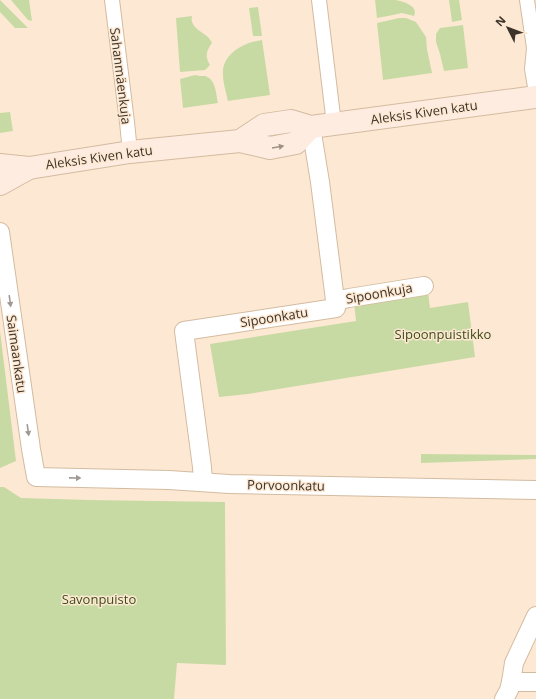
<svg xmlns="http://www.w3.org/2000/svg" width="536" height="699" font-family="'Open Sans',sans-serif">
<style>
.green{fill:#c8daa3}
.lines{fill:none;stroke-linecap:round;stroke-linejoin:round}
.pedestrian-casing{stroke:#d3bba0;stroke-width:16}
.minor-casing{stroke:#d3bba0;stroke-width:20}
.secondary-casing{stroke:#d3bba0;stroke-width:24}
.pedestrian{stroke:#fff;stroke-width:14}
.minor{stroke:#fff;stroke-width:18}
.secondary{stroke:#feece0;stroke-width:22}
.oneway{fill:#9e9084}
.oneway2{fill:#9e9994}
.labels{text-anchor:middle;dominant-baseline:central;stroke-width:3;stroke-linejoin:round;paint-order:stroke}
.street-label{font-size:13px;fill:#3d3328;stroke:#fde9d3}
.park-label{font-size:13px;fill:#3c4a16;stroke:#fde9d3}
</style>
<rect width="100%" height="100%" fill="#fde9d3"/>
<!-- green -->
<g class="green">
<polygon points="0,0 28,28 15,28 0,12"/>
<polygon points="11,0 29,0 32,21 28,20"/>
<path d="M375 0C382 0 388 0 395 0 403 1 419 6 414 16L402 13 388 16 377 18Z"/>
<polygon points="449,0 459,0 462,20 452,22"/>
<polygon points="258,7 262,36 253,36 249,8"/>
<path d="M192 16C189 30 208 32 212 43 206 51 205 57 210 65L205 70 180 72 176 18Z"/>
<polygon points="399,18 406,18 416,22 426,37 427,49 432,73 383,80 377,23"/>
<polygon points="463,25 468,68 444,71 440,54 436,42 436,34 440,28"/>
<path d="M262 40 270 95 228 101C226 92 222 80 223 70 225 52 246 42 262 40Z"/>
<path d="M195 75C198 76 202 76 205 76 216 79 216 94 218 103L183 108 180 79Z"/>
<polygon points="10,112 13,131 0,133 0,113"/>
<polygon points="428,292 430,308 468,302 475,357 248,394 219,397 210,344 356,321 354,302"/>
<polygon points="0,331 16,461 0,468"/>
<polygon points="421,454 536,455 536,459 421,463"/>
<polygon points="0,487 4,487 21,498 90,500 225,502 226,665 177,663 174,699 0,699"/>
</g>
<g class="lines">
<!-- pedestrian casing -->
<g class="pedestrian-casing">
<g id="pedestrian">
<polyline points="112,0 127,122 130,152"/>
<polyline points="319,0 334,124"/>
<polyline points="527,0 534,48 532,69 536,93"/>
</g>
</g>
<!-- minor casing -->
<g class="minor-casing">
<g id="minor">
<polyline points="0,232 31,449 36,477 169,480 229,484 536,490"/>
<polyline points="335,301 349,298 424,286"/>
<polyline points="203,482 202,467 184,331 336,308 320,182 311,127"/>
<polyline points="511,682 536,682"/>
<polyline points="504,699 509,690 511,682 514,663 536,616"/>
</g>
</g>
<!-- secondary casing -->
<g class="secondary-casing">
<g id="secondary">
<polyline points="240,141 264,125 291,121 311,127 536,97"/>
<polyline points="0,165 29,168 130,152 240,141 270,148 296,143 311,127"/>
<polyline points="0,184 29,168"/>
</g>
</g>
<!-- pedestrian -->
<use href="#pedestrian" class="pedestrian"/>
<!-- minor -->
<use href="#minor" class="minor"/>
<!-- secondary -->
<use href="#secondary" class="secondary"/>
</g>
<!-- one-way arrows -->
<defs><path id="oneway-solid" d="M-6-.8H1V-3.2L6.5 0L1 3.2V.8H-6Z"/></defs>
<use class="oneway" href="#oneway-solid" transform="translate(278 147) rotate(-10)"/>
<g class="oneway2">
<use href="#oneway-solid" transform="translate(10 301) rotate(82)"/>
<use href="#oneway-solid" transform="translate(28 430) rotate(82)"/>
<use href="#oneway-solid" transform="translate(75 478) rotate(1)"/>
</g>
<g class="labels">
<!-- street labels -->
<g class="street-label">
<text transform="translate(121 76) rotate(83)">Sahanmäenkuja</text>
<text transform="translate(424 112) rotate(-8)">Aleksis Kiven katu</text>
<text transform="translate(99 157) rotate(-8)">Aleksis Kiven katu</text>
<text transform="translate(379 293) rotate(-10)">Sipoonkuja</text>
<text transform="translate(274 317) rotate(-9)">Sipoonkatu</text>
<text transform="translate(17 354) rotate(82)">Saimaankatu</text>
<text transform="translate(286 485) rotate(1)">Porvoonkatu</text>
</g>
<!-- park labels -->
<g class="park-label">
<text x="443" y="334">Sipoonpuistikko</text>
<text x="99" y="599">Savonpuisto</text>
</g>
</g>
<!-- north arrow -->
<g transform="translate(508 28) rotate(312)" stroke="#fde9d3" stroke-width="3" paint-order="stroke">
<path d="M0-3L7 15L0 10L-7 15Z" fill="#3d3328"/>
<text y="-6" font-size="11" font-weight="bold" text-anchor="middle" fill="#3d3328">N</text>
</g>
</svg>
